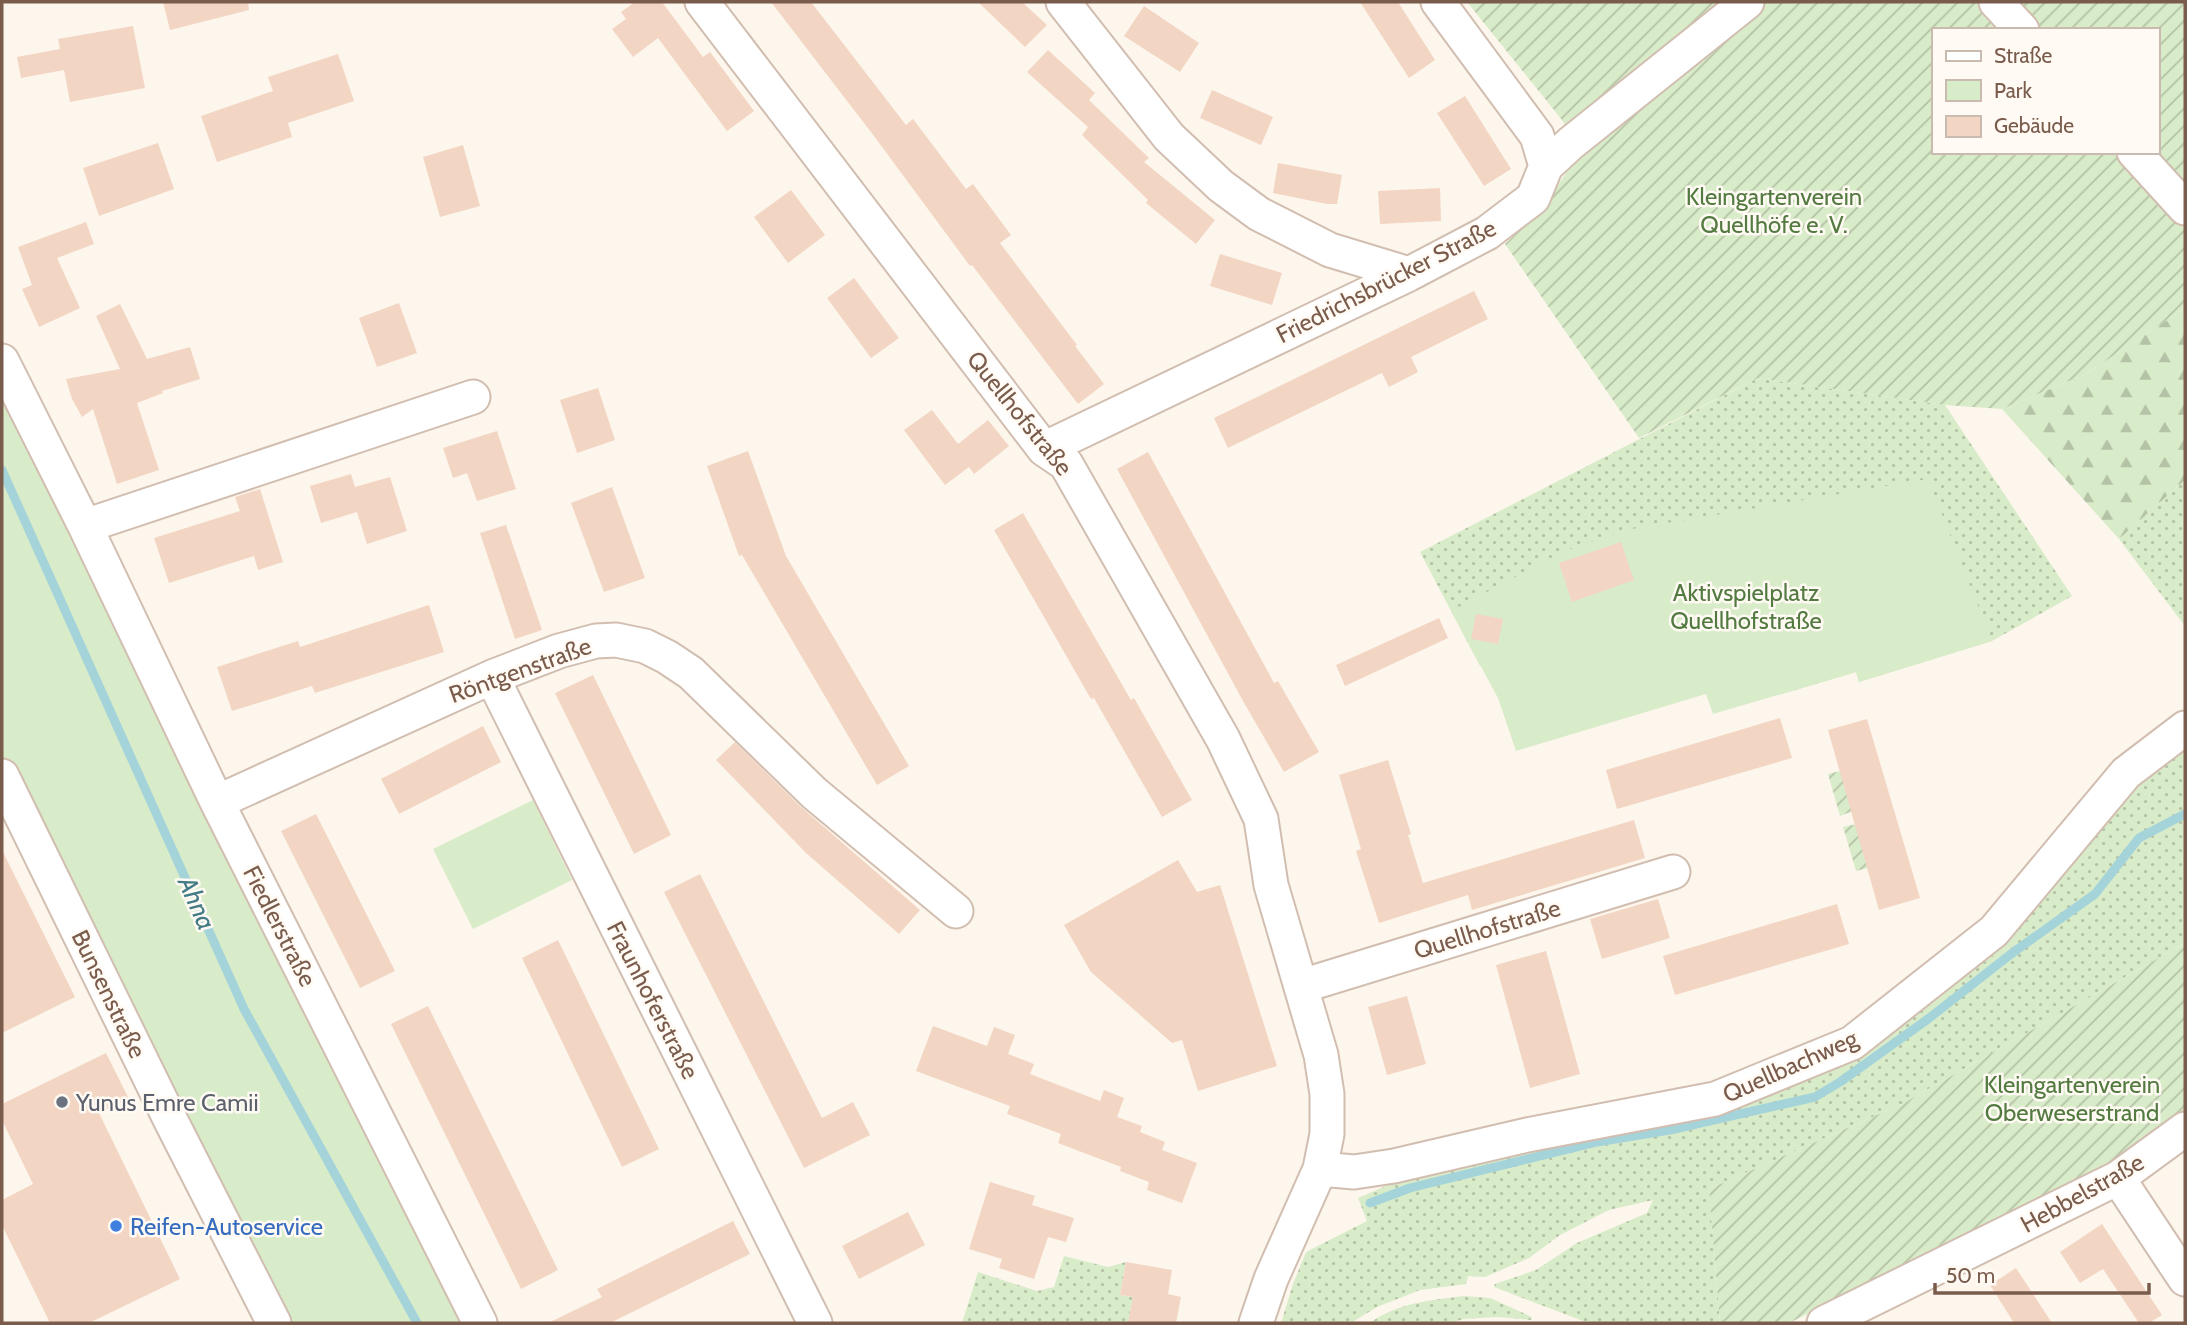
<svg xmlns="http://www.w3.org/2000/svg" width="2187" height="1325" viewBox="0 0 2187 1325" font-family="Cabin,sans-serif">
<defs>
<pattern id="grass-dots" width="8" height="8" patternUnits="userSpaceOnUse" patternTransform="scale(1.75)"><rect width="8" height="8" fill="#d8ecc9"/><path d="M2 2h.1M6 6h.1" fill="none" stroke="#b4c2a5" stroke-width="1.8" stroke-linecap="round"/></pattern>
<pattern id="forest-firs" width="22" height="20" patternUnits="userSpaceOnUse" patternTransform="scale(1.75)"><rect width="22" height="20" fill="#d8ecc9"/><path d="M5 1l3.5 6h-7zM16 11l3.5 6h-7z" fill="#b4c2a5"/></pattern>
<pattern id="garden-furrows" width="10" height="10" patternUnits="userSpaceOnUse" patternTransform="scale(1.75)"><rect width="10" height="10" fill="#d8ecc9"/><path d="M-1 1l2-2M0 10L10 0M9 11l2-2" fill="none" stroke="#b4c2a5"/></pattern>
</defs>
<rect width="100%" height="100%" fill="#fdf6ec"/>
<path fill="url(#grass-dots)" d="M1758 378 1945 405 2072 596 1992 641 1859 682 1856 672 1779 695 1480 666 1420 552Z
M2185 480V626L2119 539Z
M2185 749V943L1902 1104 1709 1189 1720 1323H1604L1583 1321 1494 1287 1495 1284 1536 1270 1577 1243 1647 1213 1653 1200 1609 1210 1560 1235 1529 1258 1485 1277 1468 1276 1466 1284 1420 1290 1377 1307 1351 1323H1281L1293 1284 1306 1252 1367 1221 1358 1198 1393 1183 1480 1161 1863 1050 2131 790Z
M1064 1256 1108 1267 1126 1262 1120 1295 1133 1297 1128 1323H962L978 1272 1037 1291 1054 1287Z
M1464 1296 1490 1298 1532 1317 1531 1320 1498 1317 1464 1319 1449 1323H1370C1396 1303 1432 1300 1464 1296Z"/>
<path fill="url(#forest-firs)" d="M2185 308V480L2119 539 2002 409 2086 374Z"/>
<path fill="#d8ecc9" d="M2 394 463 1323H285L180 1121 2 756Z
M1928 479 1992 641 1859 682 1856 672 1713 714 1706 694 1516 751 1498 698 1451 611 1562 552 1626 530Z
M533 800 572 880 473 929 433 849Z"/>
<path fill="url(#garden-furrows)" d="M1467 2H1724L1567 129 1562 120Z
M1762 2H1980L2006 30H1933V152H2116L2185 228V308L2086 374 2002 409 1945 405 1758 378 1639 438 1505 244 1543 209 1577 155Z
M2017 2H2185V187L2154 152H2157V30H2042Z
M1840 771 1853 811 1840 816 1828 774Z
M1857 824 1868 868 1856 871 1843 827Z
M2185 943V1113L2110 1167 1793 1321 1780 1323H1720L1709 1189 1902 1104Z"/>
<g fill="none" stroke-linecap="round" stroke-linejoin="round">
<path stroke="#a5d3da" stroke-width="9" d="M2 470 244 1009 417 1323
M1370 1203 1410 1188 1597 1142 1670 1130 1815 1097 1840 1082 1928 1019 2011 954 2095 894 2139 838 2185 814"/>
</g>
<path fill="#f3d5c3" d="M163 2H248L249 10 170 30Z
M635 2H662L703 57 710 52 754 111 727 131 658 38 633 57 612 29 626 19 621 12Z
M771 2H811L906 125 913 119 966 189 973 184 1011 235 1000 243 1077 345 1075 346 1104 384 1078 404 972 265 970 266 874 136Z
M978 2H1022L1047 25 1025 47Z
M1360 2H1398L1435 60 1409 78Z
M1144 6 1199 43 1180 72 1124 36Z
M133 26 145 88 70 102 64 70 21 78 17 57 60 49 58 39Z
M1048 50 1095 93 1089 100 1149 158 1144 162 1215 220 1196 244 1146 203 1148 200 1082 135 1088 127 1027 72Z
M338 54 354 101 288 123 292 137 217 162 201 116 273 91 268 77Z
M1212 90 1273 117 1261 145 1200 118Z
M1465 96 1511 169 1484 186 1437 113Z
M158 143 174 189 99 216 83 168Z
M463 145 480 206 440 217 423 157Z
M1278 163 1342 175 1337 204H1327L1273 193Z
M1440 188 1441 221 1380 224 1378 191Z
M791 190 825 235 788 263 754 217Z
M86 222 94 244 57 258 80 308 39 327 22 289 32 285 18 247Z
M1220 254 1282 273 1272 305 1210 286Z
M854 278 899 338 871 358 827 298Z
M1474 291 1488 319 1411 357 1418 372 1389 387 1382 373 1228 448 1214 418Z
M399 303 417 353 377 367 359 318Z
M120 304 147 359 190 347 200 379 162 391 163 393 137 403 159 470 117 484 93 409 82 417 72 399 66 379 120 369 96 316Z
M598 388 615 440 577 453 560 400Z
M932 410 958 444 988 420 1009 446 974 474 969 467 945 485 904 430Z
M497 431 516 489 477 501 467 473 453 478 443 448Z
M748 451 786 556 909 766 877 785 742 555 739 556 707 466Z
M1148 452 1274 683 1278 681 1319 752 1284 772 1243 701 1117 469Z
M351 474 355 487 390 477 407 531 367 544 357 512 321 523 310 486Z
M612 487 645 578 604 592 571 503Z
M260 489 283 562 258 570 254 556 169 583 154 538 240 511 235 497Z
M1023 513 1131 700 1134 698 1192 800 1162 817 1094 698 1091 699 994 530Z
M506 525 542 630 515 639 480 533Z
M1621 542 1634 580 1572 602 1559 563Z
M429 605 444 652 315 693 312 686 232 711 217 667 298 641 300 647Z
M1476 614 1503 619 1498 644 1471 639Z
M1439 618 1448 638 1345 686 1336 665Z
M593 675 671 835 634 854 555 693Z
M1780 718 1792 758 1617 809 1606 770Z
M1867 719 1920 898 1879 910 1828 730Z
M483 726 501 762 399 814 381 779Z
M735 742 801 807 920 910 899 934 806 853 716 760Z
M1388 760 1411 834 1408 835 1423 883 1634 820 1645 858 1472 910 1468 895 1379 923 1356 851 1361 849 1339 775Z
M316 814 395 971 360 988 281 831Z
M2 850 75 997 2 1033Z
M1178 860 1197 892 1220 885 1277 1066 1198 1091 1182 1040 1172 1043 1091 972 1064 925Z
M700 874 822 1118 853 1102 870 1135 804 1168 664 892Z
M1658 899 1670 938 1602 959 1590 919Z
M1837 904 1849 944 1675 995 1663 956Z
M558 940 659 1149 622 1167 522 958Z
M1546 951 1580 1074 1530 1088 1496 965Z
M1407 996 1426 1064 1387 1075 1368 1007Z
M428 1006 558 1270 521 1289 391 1024Z
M933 1026 987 1046 994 1027 1015 1035 1008 1054 1034 1064 1030 1074 1100 1101 1104 1090 1124 1098 1117 1117 1142 1126 1140 1132 1165 1142 1162 1150 1197 1163 1182 1203 1147 1190 1149 1182 1120 1171 1121 1167 1058 1143 1061 1134 1007 1114 1010 1106 916 1071Z
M106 1053 129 1099 99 1113 180 1279 89 1323H50L2 1225V1200L33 1184 2 1120V1104Z
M990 1182 1035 1196 1032 1205 1074 1218 1066 1242 1048 1237 1034 1279 999 1268 1002 1259 969 1249Z
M908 1212 925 1245 859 1279 842 1246Z
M733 1221 750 1254 610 1323H548L602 1297 597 1289Z
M2102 1224 2162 1315 2149 1323H2139L2103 1269 2080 1283 2060 1252Z
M1126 1262 1172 1270 1168 1294 1181 1297 1176 1323H1128L1133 1297 1120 1295Z
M2016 1268 2052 1323H2014L1990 1285Z"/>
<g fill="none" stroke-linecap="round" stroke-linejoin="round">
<defs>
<path id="minor" d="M702 2 1044 449 1066 464 1223 739 1261 819 1271 885 1321 1055 1327 1094V1134L1320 1169 1271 1279 1256 1323
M1063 2 1169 137 1221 186 1259 214 1330 250 1409 274
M1438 2 1537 136 1546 166
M1996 2 2022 30
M2134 152 2185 208
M2 361 85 526 217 802 480 1323
M1044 449 1409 274 1487 233 1533 198 1546 166 1571 143 1747 2
M85 526 473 397
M492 677 815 1323
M2 776 171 1121 274 1323
M217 802 492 677 559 651 596 641 616 640 645 646 667 657 691 673 814 793 956 911
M1302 986 1673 872
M1320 1169 1354 1172 1394 1166 1527 1135 1715 1099 1852 1043 1994 931 2126 773 2185 728
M2118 1178 2185 1279
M1824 1323 2118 1178 2185 1129"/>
</defs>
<use href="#minor" stroke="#d1beb0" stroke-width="37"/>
<use href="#minor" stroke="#fff" stroke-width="33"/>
</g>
<circle fill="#6b7280" stroke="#fffaf3" stroke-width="2.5" cx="62" cy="1102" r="7"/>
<circle fill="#3f7fe0" stroke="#fffaf3" stroke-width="2.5" cx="116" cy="1226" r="7"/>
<g text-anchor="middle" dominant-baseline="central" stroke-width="5" stroke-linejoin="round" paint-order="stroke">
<g font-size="24" fill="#537a41" stroke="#fffaf3">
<text x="1774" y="196">Kleingartenverein<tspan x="1774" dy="28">Quellhöfe e. V.</tspan></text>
<text x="1746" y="592">Aktivspielplatz<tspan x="1746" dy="28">Quellhofstraße</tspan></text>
<text x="2072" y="1084">Kleingartenverein<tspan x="2072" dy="28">Oberweserstrand</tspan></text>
</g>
<g font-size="24" fill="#7a5c4d" stroke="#fffaf3">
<text transform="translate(1386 281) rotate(-27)">Friedrichsbrücker Straße</text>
<text transform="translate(1020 413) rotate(51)">Quellhofstraße</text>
<text transform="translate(520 670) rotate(-20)">Röntgenstraße</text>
<text transform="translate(280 926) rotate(63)">Fiedlerstraße</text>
<text transform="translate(1487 929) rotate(-17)">Quellhofstraße</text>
<text transform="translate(109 994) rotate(64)">Bunsenstraße</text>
<text transform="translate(653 1000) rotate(63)">Fraunhoferstraße</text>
<text transform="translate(1790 1066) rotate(-24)">Quellbachweg</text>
<text transform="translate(2082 1193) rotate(-29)">Hebbelstraße</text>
</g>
<g font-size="24" fill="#5b616d" stroke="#fffaf3" text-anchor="start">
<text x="76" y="1102">Yunus Emre Camii</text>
</g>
<g font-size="24" fill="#366cbe" stroke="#fffaf3" text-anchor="start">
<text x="130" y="1226">Reifen-Autoservice</text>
</g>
<g font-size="26" font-style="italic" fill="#437c86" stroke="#fffaf3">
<text transform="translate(197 903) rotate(66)">Ahna</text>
</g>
</g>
<rect width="2187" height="1325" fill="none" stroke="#7a5c4d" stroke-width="7"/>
<rect x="1932" y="28" width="228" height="126" fill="#fffaf3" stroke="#cabbb1" stroke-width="2"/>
<rect x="1946" y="51" width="35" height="10" fill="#ffffff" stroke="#cabbb1" stroke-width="2"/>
<text x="1994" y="63" font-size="21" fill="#7a5c4d">Straße</text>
<rect x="1946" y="80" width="35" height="21" fill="#d8ecc9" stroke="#cabbb1" stroke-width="2"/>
<text x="1994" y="98" font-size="21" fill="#7a5c4d">Park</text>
<rect x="1946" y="116" width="35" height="21" fill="#f3d5c3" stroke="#cabbb1" stroke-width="2"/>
<text x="1994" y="133" font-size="21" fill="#7a5c4d">Gebäude</text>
<path d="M1935 1283v10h214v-10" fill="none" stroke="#7a5c4d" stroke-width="3.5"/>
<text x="1946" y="1283" font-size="21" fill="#7a5c4d" stroke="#fffaf3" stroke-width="5" paint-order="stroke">50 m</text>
</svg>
